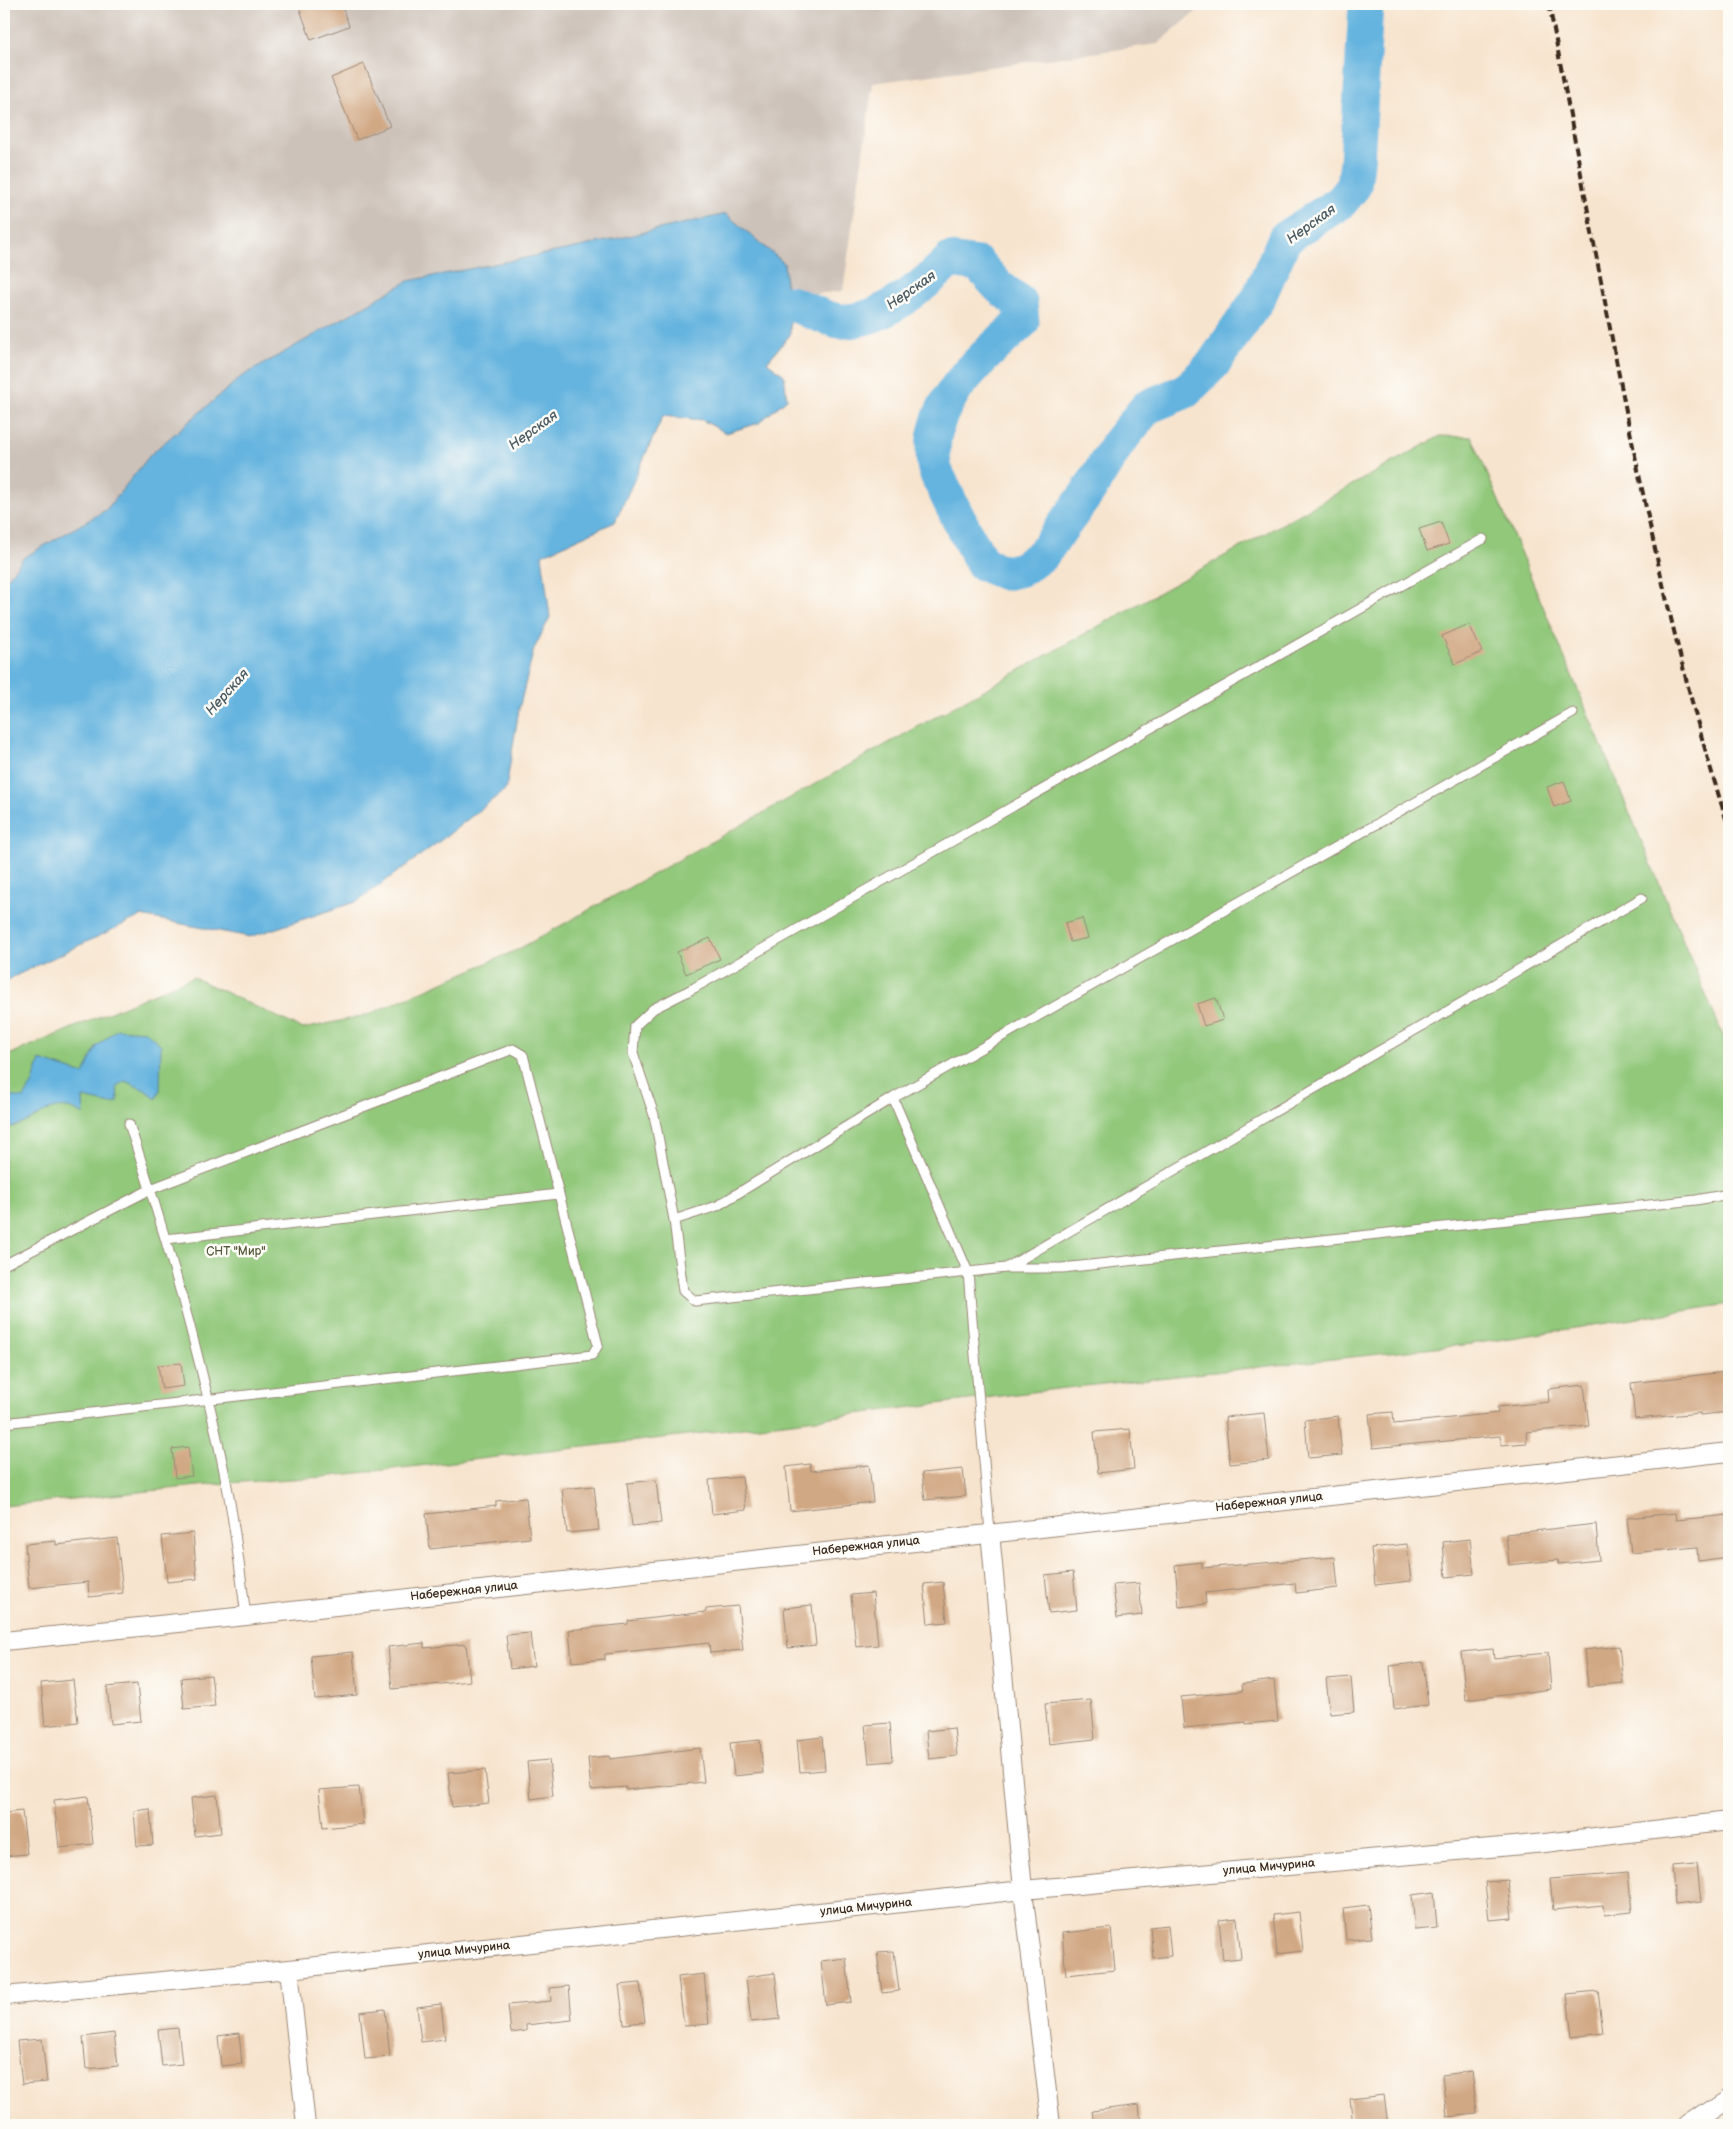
<svg xmlns="http://www.w3.org/2000/svg" width="1733" height="2129" viewBox="0 0 1733 2129" font-family="'Balsamiq Sans',sans-serif">
<rect width="100%" height="100%" fill="#fdfcf7"/>
<filter id="ink" filterUnits="userSpaceOnUse"><feTurbulence type="fractalNoise" baseFrequency=".02" numOctaves="2"/><feDisplacementMap in="SourceGraphic" scale="10" xChannelSelector="R" yChannelSelector="G"/><feConvolveMatrix kernelMatrix="1 2 1 2 8 2 1 2 1" color-interpolation-filters="sRGB"/></filter>
<filter id="wash" filterUnits="userSpaceOnUse"><feTurbulence type="fractalNoise" baseFrequency=".0096" numOctaves="4" result="noise"/><feDisplacementMap in="SourceGraphic" scale="20" xChannelSelector="R" yChannelSelector="G"/><feGaussianBlur stdDeviation="1.12" result="paint"/><feColorMatrix in="noise" values="0 0 0 0 0 0 0 0 0 0 0 0 0 0 0 0 0 1.4 0 .05"/><feComposite in="paint" operator="in"/></filter>
<g filter="url(#wash)">
<rect width="100%" height="100%" fill="#f7e4ce"/>
<path fill="#cdc2b9" d="M4 4H1205L1158 44 873 83 843 291 787 297 784 263 726 214 575 248 151 454 106 510 23 558 4 583Z"/>
<path fill="#91c87a" stroke="#66794c" d="M1440 436 1472 437 1729 1050V1304L1472 1344 1057 1389 671 1437 323 1477 227 1483 4 1506V1057L193 977 303 1029 367 1015 517 950Z"/>
<path fill="#65b4df" stroke="#506f7e" d="M726 214 784 263 787 297 790 303V335L767 362 784 375 787 399 759 423 726 433 702 420 663 416 615 522 542 555 550 617 534 649 519 709 506 789 448 835 358 901 250 937 141 916 13 977 4 983V583L23 558 106 510 151 454 241 377 408 281 575 248Z
M117 1029 145 1031 161 1045 160 1090 156 1099 145 1090 125 1081 117 1086 118 1102 111 1104 83 1098 84 1115C55 1097 44 1116 19 1125 15 1127 9 1127 4 1128V1095L24 1098 33 1082 40 1060 84 1074 96 1047Z"/>
<g fill="none" stroke-linecap="round" stroke-linejoin="round">
<path stroke="#65b4df" stroke-width="35" d="M747 322 790 303C804 308 827 320 841 321 879 323 924 286 950 260L978 264 999 287 1020 303 1022 322C981 360 925 402 934 465 935 473 941 482 944 489 956 515 969 540 983 564L1005 573 1022 569 1042 555 1088 492 1118 443 1147 407 1186 391 1213 364 1258 299 1285 238 1341 202 1354 186 1357 162 1366 4"/>
</g>
<g id="blocks">
<path fill="#d1a884" d="M298 4H341L349 26 311 40Z
M364 64 390 126 357 140 331 78Z
M1441 522 1449 544 1427 551 1419 529Z
M1469 624 1482 652 1455 664 1442 636Z
M1564 781 1571 801 1554 807 1547 787Z
M1082 918 1088 938 1070 942 1065 923Z
M710 938 720 959 686 974 677 952Z
M1216 998 1223 1020 1204 1026 1197 1004Z
M181 1363 184 1386 162 1389 158 1365Z
M1725 1372 1729 1412 1700 1415V1413L1635 1419 1631 1383Z
M1584 1385 1589 1426 1526 1432 1527 1443 1501 1445 1500 1436 1373 1448 1369 1414 1393 1412 1394 1424 1498 1413 1497 1407 1549 1402 1548 1389Z
M1264 1413 1269 1460 1230 1464 1225 1417Z
M1338 1416 1342 1455 1308 1458 1305 1420Z
M1130 1429 1134 1469 1098 1473 1094 1432Z
M188 1447 192 1476 175 1478 172 1449Z
M810 1464 811 1471 869 1465 873 1502 790 1511 786 1467Z
M963 1469 966 1496 925 1500 922 1473Z
M742 1477 746 1510 712 1514 709 1480Z
M656 1480 661 1523 632 1526 627 1483Z
M594 1486 599 1530 567 1533 562 1489Z
M526 1498 530 1538 430 1549 426 1514 496 1506V1501Z
M1675 1513 1676 1520 1729 1515V1557L1698 1561 1697 1547 1631 1553 1627 1518Z
M1596 1524 1599 1560 1559 1564 1558 1560 1509 1565 1506 1534Z
M193 1533 197 1579 167 1582 162 1536Z
M117 1538 123 1593 89 1597 88 1582 29 1588 25 1544 56 1541V1545Z
M1470 1539 1474 1574 1446 1577 1443 1542Z
M1407 1544 1411 1581 1375 1585 1371 1548Z
M1335 1557 1338 1588 1296 1593 1295 1583 1205 1593 1206 1604 1179 1607 1175 1565 1202 1562V1568Z
M1073 1572 1077 1610 1049 1613 1045 1575Z
M943 1582 947 1622 928 1624 924 1584Z
M1139 1583 1142 1615 1117 1618 1113 1585Z
M873 1593 878 1645 856 1647 851 1595Z
M812 1605 816 1645 788 1648 784 1608Z
M738 1606 743 1650 710 1653 709 1643 605 1654V1659L572 1662 569 1630 628 1624V1621L706 1612V1609Z
M530 1633 534 1666 510 1669 506 1635Z
M424 1643V1648L466 1644 470 1681 392 1689 388 1647Z
M1619 1646 1623 1683 1588 1686 1584 1650Z
M1493 1649 1494 1658 1548 1653 1551 1689 1466 1700 1461 1652Z
M353 1652 357 1695 315 1699 311 1656Z
M1423 1662 1428 1705 1394 1709 1390 1666Z
M211 1675 215 1706 184 1709 181 1678Z
M1351 1677 1354 1712 1330 1714 1326 1679Z
M73 1680 78 1722 45 1726 41 1683Z
M1274 1680 1278 1721 1246 1724V1722L1184 1728 1181 1697 1243 1691 1242 1684Z
M137 1684 141 1721 111 1724 107 1687Z
M1091 1700 1095 1739 1049 1744 1045 1704Z
M890 1723 893 1761 869 1763 865 1725Z
M954 1728 957 1756 929 1759 926 1731Z
M822 1737 825 1770 800 1772 797 1740Z
M760 1740 763 1773 734 1776 730 1743Z
M700 1748 704 1782 626 1790V1787L591 1790 588 1758 609 1756 610 1759Z
M549 1760 553 1796 531 1799 527 1762Z
M485 1770 489 1803 452 1807 448 1773Z
M359 1787 363 1824 323 1828 319 1790Z
M217 1795 221 1833 195 1836 191 1798Z
M88 1796 93 1844 59 1848 54 1800Z
M150 1809 153 1845 137 1846 134 1811Z
M22 1811 27 1854 4 1856V1813Z
M1697 1864 1701 1902 1675 1905 1672 1866Z
M1628 1873 1632 1912 1604 1915 1603 1905 1553 1910 1550 1879Z
M1508 1880 1512 1918 1489 1920 1485 1882Z
M1434 1892 1437 1928 1415 1930 1412 1895Z
M1368 1905 1372 1938 1346 1940 1343 1908Z
M1299 1912 1303 1951 1277 1954 1273 1915Z
M1237 1918 1241 1958 1223 1960 1219 1920Z
M1168 1925 1171 1956 1153 1958 1150 1927Z
M1111 1928 1115 1970 1066 1975 1062 1933Z
M894 1951 899 1991 882 1993 877 1952Z
M846 1958 851 2002 826 2005 821 1961Z
M775 1973 780 2019 751 2022 746 1977Z
M704 1974 709 2024 684 2026 678 1977Z
M640 1983 645 2022 624 2024 619 1985Z
M569 1986 572 2020 526 2025V2031L511 2033 508 2005 551 2001 550 1988Z
M1598 1991 1603 2033 1572 2037 1567 1994Z
M441 2004 445 2039 421 2042 417 2007Z
M385 2009 390 2057 365 2059 360 2012Z
M178 2028 182 2064 162 2066 158 2030Z
M114 2033 118 2066 86 2069 83 2037Z
M239 2033 242 2064 221 2066 218 2036Z
M42 2039 47 2082 22 2084 17 2041Z
M1472 2071 1477 2114 1447 2117 1442 2075Z
M1384 2095 1388 2125H1353L1350 2099Z
M1139 2105 1141 2125H1094L1092 2111Z"/>
</g>
</g>
<g filter="url(#ink)">
<use href="#blocks" fill-opacity="0" stroke="#998776" stroke-width="1"/>
<g fill="none" stroke-linecap="round" stroke-linejoin="round">
<defs>
<path id="lane" d="M1483 539 694 988 653 1009 635 1026 633 1053 654 1115 674 1220 683 1291 695 1301 1006 1268H1062L1696 1200 1729 1194
M893 1098 968 1272 990 1532
M129 1124C168 1241 202 1360 226 1481 235 1525 240 1571 246 1616
M674 1220 717 1206 893 1098 1573 713
M166 1239 558 1194
M4 1265 151 1189 513 1049 523 1055 598 1345 592 1355 4 1423
M1006 1268 1642 898"/>
<path id="street" d="M990 1532 1023 1890 1051 2125
M4 1641 246 1616 1729 1452
M289 1969 306 2125
M4 1996 289 1969 1023 1890 1545 1843 1729 1821
M1688 2125 1729 2097"/>
</defs>
<use href="#lane" stroke="#998776" stroke-width="11"/>
<use href="#street" stroke="#998776" stroke-width="20"/>
<use href="#lane" stroke="#fff" stroke-width="9"/>
<use href="#street" stroke="#fff" stroke-width="18"/>
<path stroke="#3b2a1e" stroke-width="4" stroke-dasharray="8 4" stroke-linecap="butt" d="M1549 4C1577 150 1603 296 1632 441 1659 572 1688 701 1729 828"/>
</g>
</g>
<g text-anchor="middle" dominant-baseline="central" stroke-width="5" stroke-linejoin="round" paint-order="stroke">
<g font-size="12" fill="#55593a" stroke="#fdfcf7">
<text x="236" y="1251">СНТ "Мир"</text>
</g>
<g font-size="12" fill="#3b2a1e" stroke="#fdfcf7">
<text transform="translate(1269 1502) rotate(-6)">Набережная улица</text>
<text transform="translate(866 1546) rotate(-6)">Набережная улица</text>
<text transform="translate(464 1591) rotate(-6)">Набережная улица</text>
<text transform="translate(1269 1867) rotate(-5)">улица Мичурина</text>
<text transform="translate(866 1907) rotate(-6)">улица Мичурина</text>
<text transform="translate(464 1950) rotate(-6)">улица Мичурина</text>
</g>
<g font-size="14" font-style="italic" fill="#4a5a62" stroke="#fdfcf7">
<text transform="translate(1311 224) rotate(-36)">Нерская</text>
<text transform="translate(911 290) rotate(-35)">Нерская</text>
<text transform="translate(533 430) rotate(-36)">Нерская</text>
<text transform="translate(227 692) rotate(-48)">Нерская</text>
</g>
</g>
<rect width="1733" height="2129" fill="none" stroke="#fdfcf7" stroke-width="20"/>
</svg>
